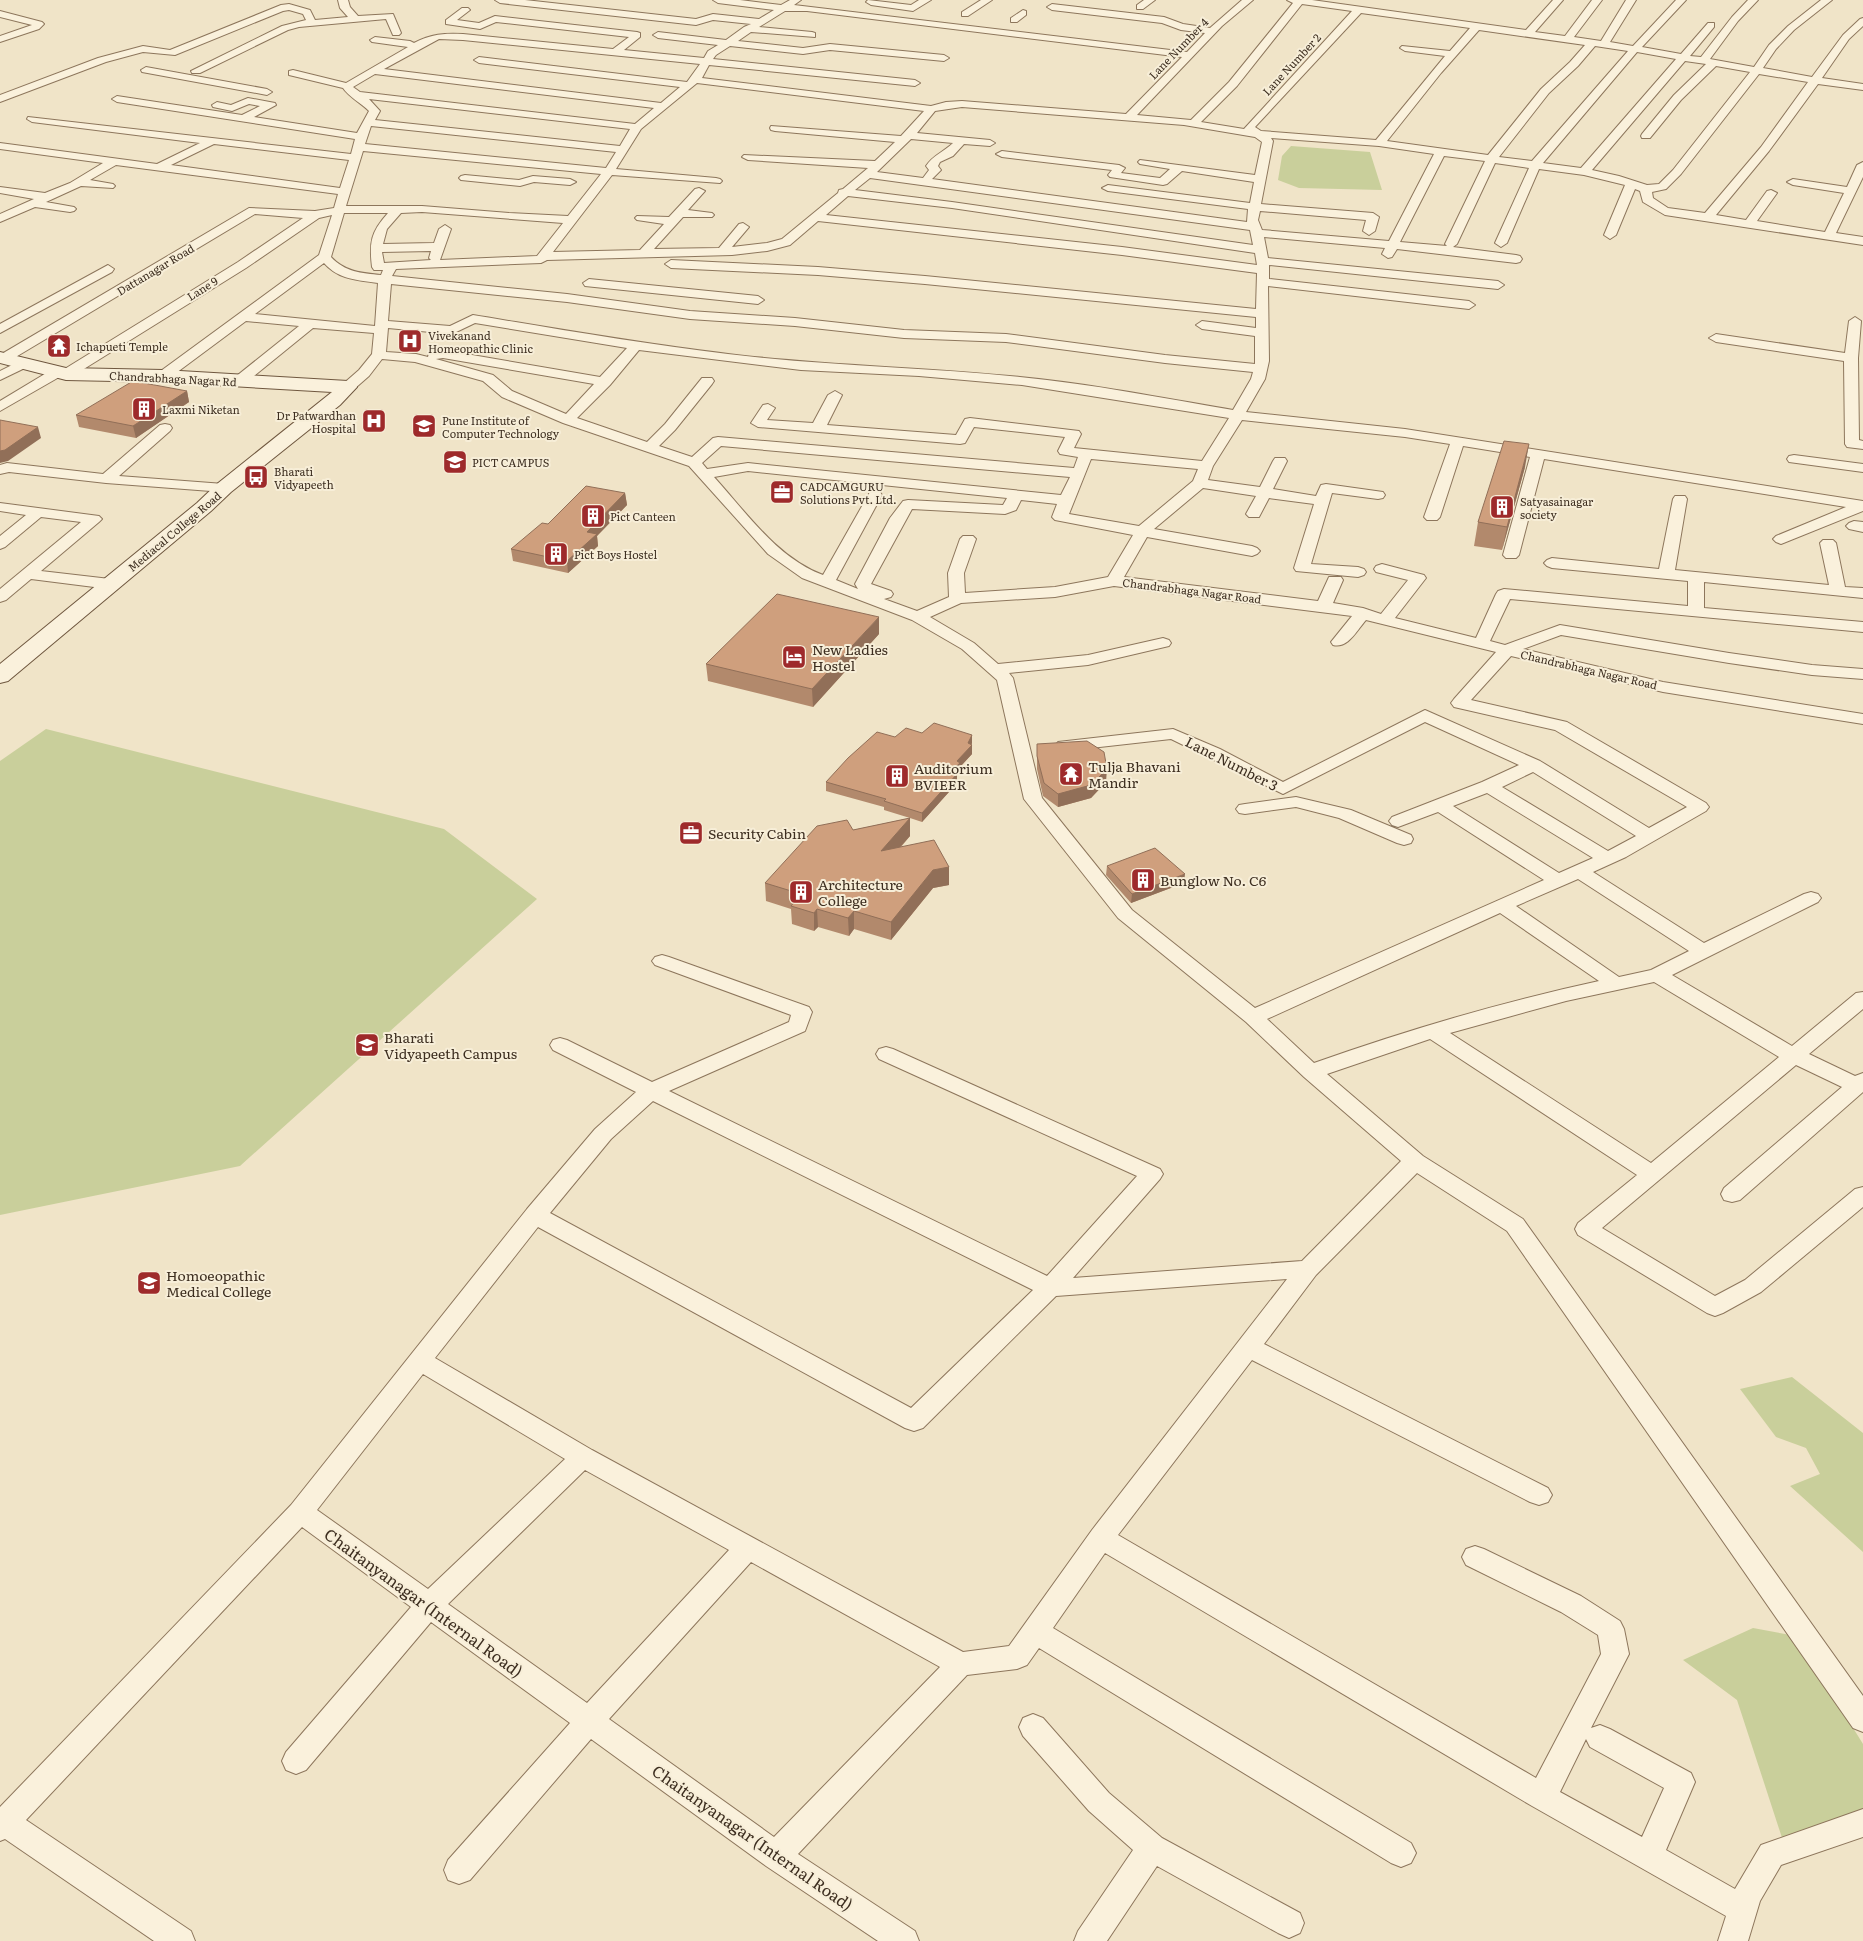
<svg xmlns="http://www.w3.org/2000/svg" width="1863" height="1941" viewBox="0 0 1863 1941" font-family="Literata,serif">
<rect width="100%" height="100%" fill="#f0e4c8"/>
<path fill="#c9cf9b" d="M1291 146 1370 152 1382 190 1299 188 1278 180 1282 156Z
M46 729 444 829 537 899 240 1166 0 1215V761Z
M1792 1377 1863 1433V1552L1790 1486 1820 1474 1806 1448 1776 1437 1740 1389Z
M1753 1628 1796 1636 1863 1744V1817L1786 1850 1737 1700 1683 1660Z"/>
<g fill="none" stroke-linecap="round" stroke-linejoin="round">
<defs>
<path id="street" d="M338 0H348L350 7 358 16 393 14 401 33 399 35H393L386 19 299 27 288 30 200 73H192L191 71 282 26 306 20 303 14 289 10 283 11 175 55 143 52 106 62 0 102V95L98 58 143 46 170 50 281 5 289 4 310 10 315 20 348 17 340 8Z
M495 0H525L696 19 713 14 759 19 774 10 718 3 713 0H740L781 5 790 0H801L794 5 1187 52 1205 33 1181 30 1162 23 1052 10 1047 7 1052 4 1164 17 1183 24 1210 28 1242 0H1253L1222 26 1137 115 1191 120 1229 82 1293 3 1287 0H1312L1526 30 1553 0H1563L1535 32 1565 36 1592 0H1602L1574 37 1601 41 1626 0H1636L1610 42 1633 46 1676 0H1686L1642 47 1681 54 1708 23H1714V27L1690 56 1701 57 1732 17 1748 0H1758L1738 21 1710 59 1754 67 1769 45 1788 26 1821 0H1832L1794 30 1776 49 1763 68 1812 77 1843 35 1860 19 1863 18V26L1849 39 1822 78 1863 84V90L1818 84 1769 151 1716 215 1746 220 1767 191 1771 190 1777 193 1757 221 1825 232 1844 193 1793 185 1787 182 1793 179 1847 187 1857 165 1863 162V177L1836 233 1863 237V245L1665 215 1643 202 1640 191 1635 189 1616 235 1610 239 1604 235 1625 185 1584 175 1539 169 1507 243 1501 247 1495 243 1529 168 1495 163 1457 244 1453 247 1516 255 1520 256 1522 259 1520 262 1516 263 1397 249 1392 257 1388 258 1382 254 1385 248 1264 237 1268 258 1498 281 1504 285 1498 289 1269 265V279L1469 301 1475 305 1469 309 1268 286 1269 361 1265 379 1246 412 1405 429 1863 501V511L1781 544 1776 542 1773 539 1776 536 1846 507 1544 459 1519 555 1516 558H1506L1503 555 1530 457 1463 446 1440 517 1437 520H1427L1424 517 1450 444 1405 437 1242 420 1213 466 1208 480 1260 487 1273 461 1275 458H1285L1287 461 1273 489 1316 496 1321 485 1326 484 1383 492 1385 495 1383 498 1378 499 1332 493 1311 564 1358 567 1364 569 1366 572 1364 575 1358 577 1296 571 1294 568 1314 504 1269 498 1259 517H1249L1246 514 1256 496 1203 488 1154 529 1252 546 1257 548 1260 551 1257 554 1252 556 1147 537 1124 577 1318 601 1329 577H1341L1343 580 1333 603 1363 608 1381 614 1408 580 1376 572 1374 569 1376 566 1382 564 1424 575 1426 578 1395 618 1476 638 1496 594 1498 591 1504 589 1688 606V581L1552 568 1547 566 1544 563 1547 560 1552 558 1659 569 1673 499 1675 496H1685L1687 499 1675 570 1829 585 1820 543 1823 540H1833L1836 543 1845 587 1863 588V598L1704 582V608L1863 622V632L1510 599 1490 641 1505 645 1560 625 1729 653 1812 665 1863 669V679L1812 675 1729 663 1561 635 1523 649 1663 682 1863 714V724L1663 692 1511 656 1471 700 1567 722 1706 803 1709 807 1706 811 1626 857 1593 872 1704 943 1804 894 1811 892 1818 894 1821 898 1818 902 1672 975 1792 1046 1856 993 1863 992V1009L1809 1054 1855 1076 1863 1073V1092L1740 1200 1732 1202 1724 1200 1721 1194 1724 1188 1842 1087 1796 1065 1602 1228 1715 1296 1745 1280 1855 1189 1863 1187V1207L1761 1292 1723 1313 1715 1316 1707 1313 1578 1235 1575 1229 1578 1223 1637 1175 1430 1039 1327 1074 1423 1156 1523 1219 1863 1696V1732L1853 1728 1507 1231 1417 1173 1316 1275 1264 1344 1548 1488 1552 1495 1548 1502 1539 1505 1530 1502 1252 1360 1118 1535 1536 1778 1601 1654 1598 1635 1561 1612 1466 1565 1462 1557 1466 1549 1475 1546 1484 1549 1581 1596 1620 1621 1624 1629 1629 1654 1591 1728 1600 1725 1610 1729 1691 1773 1695 1782 1666 1850 1735 1889 1761 1845 1863 1809V1837L1781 1865 1760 1901 1748 1941H1718L1726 1916 1532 1806 1105 1553 1053 1628 1411 1843 1416 1853 1411 1863 1401 1867 1391 1863 1039 1648 1027 1665 1017 1669 967 1675 798 1854 915 1931 919 1941H878L766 1866 591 1739 470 1880 459 1884 448 1880 444 1870 448 1860 570 1723 431 1622 306 1770 296 1774 286 1770 282 1761 286 1752 411 1607 302 1527 26 1820 191 1931 195 1941H154L5 1839 0 1841V1807L291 1505 527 1209 595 1129 636 1092 553 1050 550 1045 553 1040 560 1038 567 1040 652 1082 789 1022 791 1015 655 965 652 961 655 957 662 955 669 957 809 1007 812 1012 805 1031 669 1091 1047 1276 1137 1176 879 1059 876 1054 879 1049 886 1047 893 1049 1160 1169 1163 1174 1160 1179 1073 1278 1302 1261 1401 1161 1304 1077 1246 1022 1118 918 1024 799 997 680 962 649 912 620 802 578 768 554 689 466 563 423 502 397 483 381 415 362 382 359 369 376 353 390H343L341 387 343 384 359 370 372 354 374 333 313 328 244 384H234L232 381 234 378 299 326 246 321 168 379H158L156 376 158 373 319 255 332 215 319 218 246 268 71 377 66 378 61 376 0 411V401L53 369 58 368 63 370 238 262 303 218 255 214 9 361H0V355L249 208 315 211 334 208 338 194 116 165 90 180 113 184 115 186 113 188 81 186 46 202 74 207 76 209 74 211 70 212 35 207 0 222V214L34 199 0 193V187L45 193 70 183 103 163 0 149V143L157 164 200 143 32 122 27 119 28 117 351 154 355 139 117 102 112 99 117 96 242 115 260 106 249 104 232 111 213 107 212 105 217 102 231 105 248 98 275 103 276 105 254 117 357 133 369 111C362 104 348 96 343 88L289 75V71L293 70 346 83 408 47 372 42 370 40 375 37 410 41 414 43C431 34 444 33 463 34L613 49 629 37 496 22 480 29 446 24V20L462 8H468L470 10 457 20 479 23 495 16 637 32 640 33V37L624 50 704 58 708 51 718 45 658 38 653 35 658 32 726 40 744 27 751 24 713 20 696 25 500 3ZM1302 4 1352 11 1244 129 1201 122 1237 86ZM785 11H807L1182 57 1126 114 962 101 946 102 931 106 702 78 709 65 915 86 920 83 915 80 713 59 716 55 730 46 803 54 830 50 944 61 949 58 944 55 830 44 803 48 738 41 751 32 815 37V33L812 32 759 27ZM1361 13 1470 28 1450 51 1402 46 1400 48 1405 51 1445 56 1376 140 1261 131 1255 127ZM1479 30 1585 45 1570 62 1541 89 1488 155 1387 141 1441 73ZM439 39 463 40 700 64 687 82 479 57 474 60 479 63 680 87 661 103 384 69ZM1595 46 1628 51 1532 161 1499 157 1549 93 1578 66ZM1637 52 1676 59 1581 168 1543 163ZM1685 61 1706 64 1674 95 1642 134 1641 136 1642 138H1650L1681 100 1716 66 1750 72 1673 170 1659 184 1647 185 1619 176 1592 170ZM375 74 654 108 635 124 360 92 353 87ZM1759 74 1808 82 1761 147 1705 213 1668 208 1653 198 1652 192 1666 189 1681 174ZM697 83 924 111 901 136 771 126 770 128 771 130 775 131 895 142 875 161 744 155 742 157 748 160 868 168 843 189 839 190 838 193 782 239 767 243 732 247 749 227 743 223 739 224 719 248 654 249 683 217H712L714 215 712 213 688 210 705 191 699 188 695 189 669 217 637 216 635 218 637 220 664 224 640 250 553 252 612 175 720 183 722 181 720 179 716 178 616 169 641 129ZM369 99 630 129 620 146 375 120 380 111ZM962 107 1184 125 1255 137 1262 142 1255 175 1140 160 1138 162 1140 164 1170 169 1160 178 1121 173 1125 168 1119 165 1002 151 996 154 1002 157 1112 170 1108 175 1110 177 1163 185 1167 184 1182 171 1254 182 1250 203 1108 185 1102 188 1108 191 1248 209 1247 222 932 179 941 170 938 166 940 162 953 156 964 144 990 146 995 143 990 140 917 133 935 111ZM371 126 616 152 606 168 365 144ZM1271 138 1379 146 1434 154 1389 241 1262 230 1258 220 1260 211 1366 220 1363 231 1369 235 1375 231 1379 217 1373 213 1261 204 1273 141ZM911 139 953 143C944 152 933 155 926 166L929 170 923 178 877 172ZM214 144 349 160 340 188 171 165ZM363 151 601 174 568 216 509 213 422 206H346ZM1444 156 1485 161 1445 244 1447 246 1400 242ZM870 178 1250 230 1253 245 952 202 855 190ZM848 196 952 208 1255 253 1257 265 1122 247 826 215ZM422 212 563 223 537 256 440 260 451 229 445 225 439 229 434 243 383 244 387 229 401 213ZM344 213H388C371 232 369 242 372 267L374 270H383L381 275C361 273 345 272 331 257ZM818 221 1122 255 1257 273 1256 309 925 276 818 267 671 260 665 264 671 268 818 275 925 284 1256 317V328L1202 321 1196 325 1202 329 1255 336V364L1165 355 1006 334 904 330 795 318 690 311 567 294 392 276 396 269 541 263 547 260 732 255 767 251 790 245ZM431 251 429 258 431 260 384 263 382 252ZM324 263C339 280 358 280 378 283L375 326 255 314ZM391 284 567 302 690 319 795 326 904 338 1006 342 1165 363 1253 372 1251 379 1233 410C1163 398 1092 384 1020 377 923 367 825 366 728 354 643 344 558 329 473 315L450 326 388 321ZM475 323 627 348 600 377 443 350 429 353 428 357 416 354 386 352 388 328 452 334ZM639 350 801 370 919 376 1022 385 1229 418 1202 461 1074 448 1081 434 1079 431 970 418 965 419 956 435 827 425 842 395 835 391 828 395 813 423 767 420 775 408 768 404 763 405 751 423 758 427 960 444 965 443 974 427 1065 437 1058 451 1060 454 1078 457 1074 468 718 437 713 438 692 457 659 446 675 430 712 384 714 381 712 378H702L665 424 647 442 577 418 610 385ZM443 358 594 384 566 414 512 391 493 375 436 359ZM721 446 1070 477 1061 495 748 463 707 469 702 463ZM1091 459 1198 469 1193 481 1139 526 1069 514ZM748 471 1007 498 1003 505 908 500 903 501 890 518 855 584 858 589 836 580 882 495 880 492H870L823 575C777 558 746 512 714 477ZM1021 500 1057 504 1052 517 1055 520 1133 535 1108 577 1055 587 965 593 964 573 976 539 973 536H963L960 539 948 573 949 597 917 611 884 599 891 597 893 594 891 591 871 584 912 509 1005 514 1016 510ZM1114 586 1352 616 1331 642 1333 645C1348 649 1357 630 1366 620L1496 652 1454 699 1451 703 1454 707 1555 730 1687 807 1649 828 1540 761 1425 710 1283 782 1220 749 1173 729 1058 742 1055 746 1058 750 1064 751 1171 739 1283 794 1425 722 1519 765 1482 782 1392 817 1389 821 1392 825 1398 827 1438 812 1544 880 1255 1008 1132 910 1042 798 1013 678 1009 673 1088 665 1169 646 1171 643 1169 640 1163 638 1088 655 998 664 974 643 930 617 961 603 1055 597ZM1533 772 1636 836 1608 851 1502 787ZM1487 793 1593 858 1559 873 1453 806ZM1578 879 1689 951 1651 970 1619 977 1516 906ZM1500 913 1599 981C1502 1002 1407 1030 1314 1063L1267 1019ZM1654 982 1779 1057 1651 1163 1450 1033 1566 1001ZM653 1101 1033 1290 911 1408 550 1213 611 1139ZM538 1227 905 1428 914 1431 923 1428 1056 1296 1287 1279 1092 1530 1009 1646 963 1652 592 1450 435 1358ZM423 1374 565 1459 428 1589 317 1510ZM585 1470 729 1550 587 1703 448 1604ZM751 1562 940 1667 774 1837 609 1719ZM1586 1739 1590 1747 1664 1788 1642 1837 1560 1792Z
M868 0 911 5 919 0H931L913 11 871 5 866 2Z
M981 0H992L968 16H962V12Z
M1144 0H1155L1143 9H1137V5Z
M1023 10 1026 11V15L1017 22H1011V18Z
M0 11 42 22 44 24 39 29 0 42V36L32 25 0 17Z
M146 67 267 89 272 92 267 95 142 72 141 70Z
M465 175 519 180 533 176 570 179 576 182 570 185 534 182 520 186 461 180 459 178 461 176Z
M108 265 114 269 112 272 0 333V324Z
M589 279 758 296 764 300 758 304 585 286 583 283Z
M1855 317 1861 321 1858 358 1859 440 1863 441V449L1847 447 1845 444 1844 361 1716 342 1709 338 1716 334 1845 353 1849 321Z
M24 359 29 360 31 363 29 366 0 380V371Z
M165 424 170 425 172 428 170 431 119 476 224 484 229 485 231 488 229 491 224 492 106 483 9 472 0 474V465L7 463 103 474 160 425Z
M1794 455 1863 464V472L1789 462 1787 459 1789 456Z
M0 503 99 516 102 519 99 522 41 571 110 579 116 581 118 584 116 587 110 589 31 579 6 600 0 602V589L81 522 41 517 5 547 0 549V536L26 515 0 511Z
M1854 521 1863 522V532L1849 529 1846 526 1849 523Z
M1296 797 1351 810 1411 835 1413 839 1411 843 1404 845 1397 843 1339 818 1296 807 1245 814 1239 813 1236 809 1239 805 1245 804Z
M1033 1714 1043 1718 1109 1793 1162 1838 1300 1913 1304 1923 1300 1933 1289 1938 1278 1933 1157 1866 1107 1941H1074L1078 1931 1133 1850 1089 1811 1023 1736 1019 1727 1023 1718Z"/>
<path id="secondary" d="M0 352 66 368 163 370 348 381 355 383 357 387 340 405 231 492 211 511 8 681 0 683V664L197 503 217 484 332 392 163 382 66 380 0 363Z"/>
</defs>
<use href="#street" stroke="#8d765c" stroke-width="2"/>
<use href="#secondary" stroke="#6f573f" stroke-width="2"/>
<use href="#street" fill="#faf1dc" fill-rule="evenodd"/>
<use href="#secondary" fill="#faf1dc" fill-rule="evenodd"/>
</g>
<path fill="#b2896c" d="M187 391 189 402 136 438 79 427 76 415Z
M1525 467 1502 550 1474 546 1478 522Z
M625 493 627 505 597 536 598 546 568 573 513 561 511 549 548 524Z
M879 634 813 707 708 681 706 664Z
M922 733 972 735V743L971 745H972V754L960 767V772L957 774V783L922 822 910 818V836L901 847 949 867V885L933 888 891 940 854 929 849 936 818 927 814 931 792 924 791 909 766 901 765 883 853 830 910 818 884 810V807L826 791V782L895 737Z
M1037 744 1106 782 1091 798 1058 807 1043 796 1037 769Z
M1107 866 1184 883 1131 903 1106 875Z"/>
<path fill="#916f58" d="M187 391 189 402 136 438 133 426Z
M38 427 41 438 8 461 0 463V451Z
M1529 444 1525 467 1502 550 1507 527Z
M625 493 627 505 597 536 598 546 568 573 567 561 587 532Z
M879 617V634L813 707 812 689Z
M972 735V743L970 748 972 745V754L960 767V772L950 781V772Z
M1107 769 1106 782 1091 798 1058 807V794Z
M957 774V783L922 822V813Z
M910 818V836L881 868V851Z
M949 867V885L933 888 891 940V922L933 870Z
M1185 874 1184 883 1131 903 1132 894Z
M817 909 818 927 814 931V913Z
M854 911V929L849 936 848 918Z"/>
<path fill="#cf9f7d" stroke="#916f58" d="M133 381 187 391 133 426 76 415Z
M0 420 38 427 5 450 0 451Z
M1504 441 1529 444 1507 527 1478 522Z
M586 486 625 493 587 532 597 534 567 561 511 549 542 523 548 524Z
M777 594 879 617 812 689 706 664Z
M934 723 972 735 968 743 972 745 957 761 960 763 950 772 957 774 922 813 884 801 886 799 826 782 848 758 877 732 895 737 906 728 922 733Z
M1087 741 1104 752 1107 769 1091 785 1058 794 1044 783 1037 756V744Z
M910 818 881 851 934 840 949 867 933 870 891 922 854 911 848 918 817 909 814 913 791 906 801 894 765 883 817 826 847 820 853 830Z
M1155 848 1185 874 1132 894 1107 866Z"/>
<defs>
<symbol id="hospital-square" viewBox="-11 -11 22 22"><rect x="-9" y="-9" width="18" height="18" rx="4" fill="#9e2a2b" stroke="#f7eed8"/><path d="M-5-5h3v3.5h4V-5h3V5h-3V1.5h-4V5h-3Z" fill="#fff"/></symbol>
<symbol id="temple-square" viewBox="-11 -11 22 22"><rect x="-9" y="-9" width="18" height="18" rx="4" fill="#9e2a2b" stroke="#f7eed8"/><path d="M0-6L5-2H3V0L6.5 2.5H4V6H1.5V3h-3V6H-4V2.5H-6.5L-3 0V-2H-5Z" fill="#fff"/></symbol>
<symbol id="building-square" viewBox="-11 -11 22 22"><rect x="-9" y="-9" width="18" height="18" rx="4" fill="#9e2a2b" stroke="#f7eed8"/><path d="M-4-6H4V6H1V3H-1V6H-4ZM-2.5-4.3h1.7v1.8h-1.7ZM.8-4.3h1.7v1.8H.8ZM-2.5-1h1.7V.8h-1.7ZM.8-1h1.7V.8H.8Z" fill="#fff"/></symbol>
<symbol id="university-square" viewBox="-11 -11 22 22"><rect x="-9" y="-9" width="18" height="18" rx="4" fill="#9e2a2b" stroke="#f7eed8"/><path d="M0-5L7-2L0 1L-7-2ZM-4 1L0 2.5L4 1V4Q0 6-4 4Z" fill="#fff"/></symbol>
<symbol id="bus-square" viewBox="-11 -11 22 22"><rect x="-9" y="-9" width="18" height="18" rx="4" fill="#9e2a2b" stroke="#f7eed8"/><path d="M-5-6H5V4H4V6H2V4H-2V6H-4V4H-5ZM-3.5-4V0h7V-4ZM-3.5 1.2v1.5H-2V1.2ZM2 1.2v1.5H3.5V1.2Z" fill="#fff"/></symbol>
<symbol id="office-square" viewBox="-11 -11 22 22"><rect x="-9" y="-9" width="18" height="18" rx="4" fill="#9e2a2b" stroke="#f7eed8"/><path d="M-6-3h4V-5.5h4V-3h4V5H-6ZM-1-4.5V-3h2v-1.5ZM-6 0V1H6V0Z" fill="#fff"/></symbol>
<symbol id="hotel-square" viewBox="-11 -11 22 22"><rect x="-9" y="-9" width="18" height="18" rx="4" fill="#9e2a2b" stroke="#f7eed8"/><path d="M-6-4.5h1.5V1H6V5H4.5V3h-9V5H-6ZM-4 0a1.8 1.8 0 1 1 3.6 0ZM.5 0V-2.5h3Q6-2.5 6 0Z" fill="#fff"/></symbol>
</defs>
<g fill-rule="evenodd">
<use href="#hospital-square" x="396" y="327" width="28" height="28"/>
<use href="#temple-square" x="45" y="332" width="28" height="28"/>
<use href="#building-square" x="130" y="395" width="28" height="28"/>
<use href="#hospital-square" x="360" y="407" width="28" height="28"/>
<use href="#university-square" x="410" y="412" width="28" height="28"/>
<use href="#university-square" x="441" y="448" width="28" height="28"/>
<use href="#bus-square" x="242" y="463" width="28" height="28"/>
<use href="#office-square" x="768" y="478" width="28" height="28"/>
<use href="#building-square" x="1488" y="493" width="28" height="28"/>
<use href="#building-square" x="579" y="502" width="28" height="28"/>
<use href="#building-square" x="542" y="540" width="28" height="28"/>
<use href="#hotel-square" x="780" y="643" width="28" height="28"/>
<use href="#temple-square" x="1057" y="760" width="28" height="28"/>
<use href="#building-square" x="883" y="762" width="28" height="28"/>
<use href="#office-square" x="677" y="819" width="28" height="28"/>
<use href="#building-square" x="1129" y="866" width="28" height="28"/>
<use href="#building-square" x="787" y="878" width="28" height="28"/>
<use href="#university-square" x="353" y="1031" width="28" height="28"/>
<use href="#university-square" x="135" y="1269" width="28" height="28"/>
</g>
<g text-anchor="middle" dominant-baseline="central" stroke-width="4" stroke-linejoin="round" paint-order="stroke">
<g font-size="11" fill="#3d2e20" stroke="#f7eed8">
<text transform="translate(1178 48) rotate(-46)">Lane Number 4</text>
<text transform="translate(1291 64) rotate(-47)">Lane Number 2</text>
<text transform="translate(155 269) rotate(-31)">Dattanagar Road</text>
<text transform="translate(202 288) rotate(-32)">Lane 9</text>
<text transform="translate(173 378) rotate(3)">Chandrabhaga Nagar Rd</text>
<text transform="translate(174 531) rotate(-40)">Mediacal College Road</text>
<text transform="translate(1192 590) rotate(7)">Chandrabhaga Nagar Road</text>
<text transform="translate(1589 669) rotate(13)">Chandrabhaga Nagar Road</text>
</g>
<g font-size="11" fill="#3d2e20" stroke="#f7eed8" text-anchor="start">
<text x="428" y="335">Vivekanand<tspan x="428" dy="13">Homeopathic Clinic</tspan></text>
<text x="76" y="346">Ichapueti Temple</text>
<text x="162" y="409">Laxmi Niketan</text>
<text x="356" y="415" text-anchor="end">Dr Patwardhan<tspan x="356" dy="13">Hospital</tspan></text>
<text x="442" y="420">Pune Institute of<tspan x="442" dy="13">Computer Technology</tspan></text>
<text x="472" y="462">PICT CAMPUS</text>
<text x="274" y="471">Bharati<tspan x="274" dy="13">Vidyapeeth</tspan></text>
<text x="800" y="486">CADCAMGURU<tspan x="800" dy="13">Solutions Pvt. Ltd.</tspan></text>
<text x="1520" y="501">Satyasainagar<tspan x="1520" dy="13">society</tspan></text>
<text x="610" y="516">Pict Canteen</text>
<text x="574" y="554">Pict Boys Hostel</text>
</g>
<g font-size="14" fill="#3d2e20" stroke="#f7eed8" text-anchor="start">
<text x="812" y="649">New Ladies<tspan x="812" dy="16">Hostel</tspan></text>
<text x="1088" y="766">Tulja Bhavani<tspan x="1088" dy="16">Mandir</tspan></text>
<text x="914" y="768">Auditorium<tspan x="914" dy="16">BVIEER</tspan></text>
<text x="708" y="833">Security Cabin</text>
<text x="1160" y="880">Bunglow No. C6</text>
<text x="818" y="884">Architecture<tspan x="818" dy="16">College</tspan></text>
<text x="384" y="1037">Bharati<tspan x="384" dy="16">Vidyapeeth Campus</tspan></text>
<text x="166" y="1275">Homoeopathic<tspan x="166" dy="16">Medical College</tspan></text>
</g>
<g font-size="14" fill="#3d2e20" stroke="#f7eed8">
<text transform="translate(1232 763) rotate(27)">Lane Number 3</text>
</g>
<g font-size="16" fill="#3d2e20" stroke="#f7eed8">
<text transform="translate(424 1602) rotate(36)">Chaitanyanagar (Internal Road)</text>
<text transform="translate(753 1837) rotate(35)">Chaitanyanagar (Internal Road)</text>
</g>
</g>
</svg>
